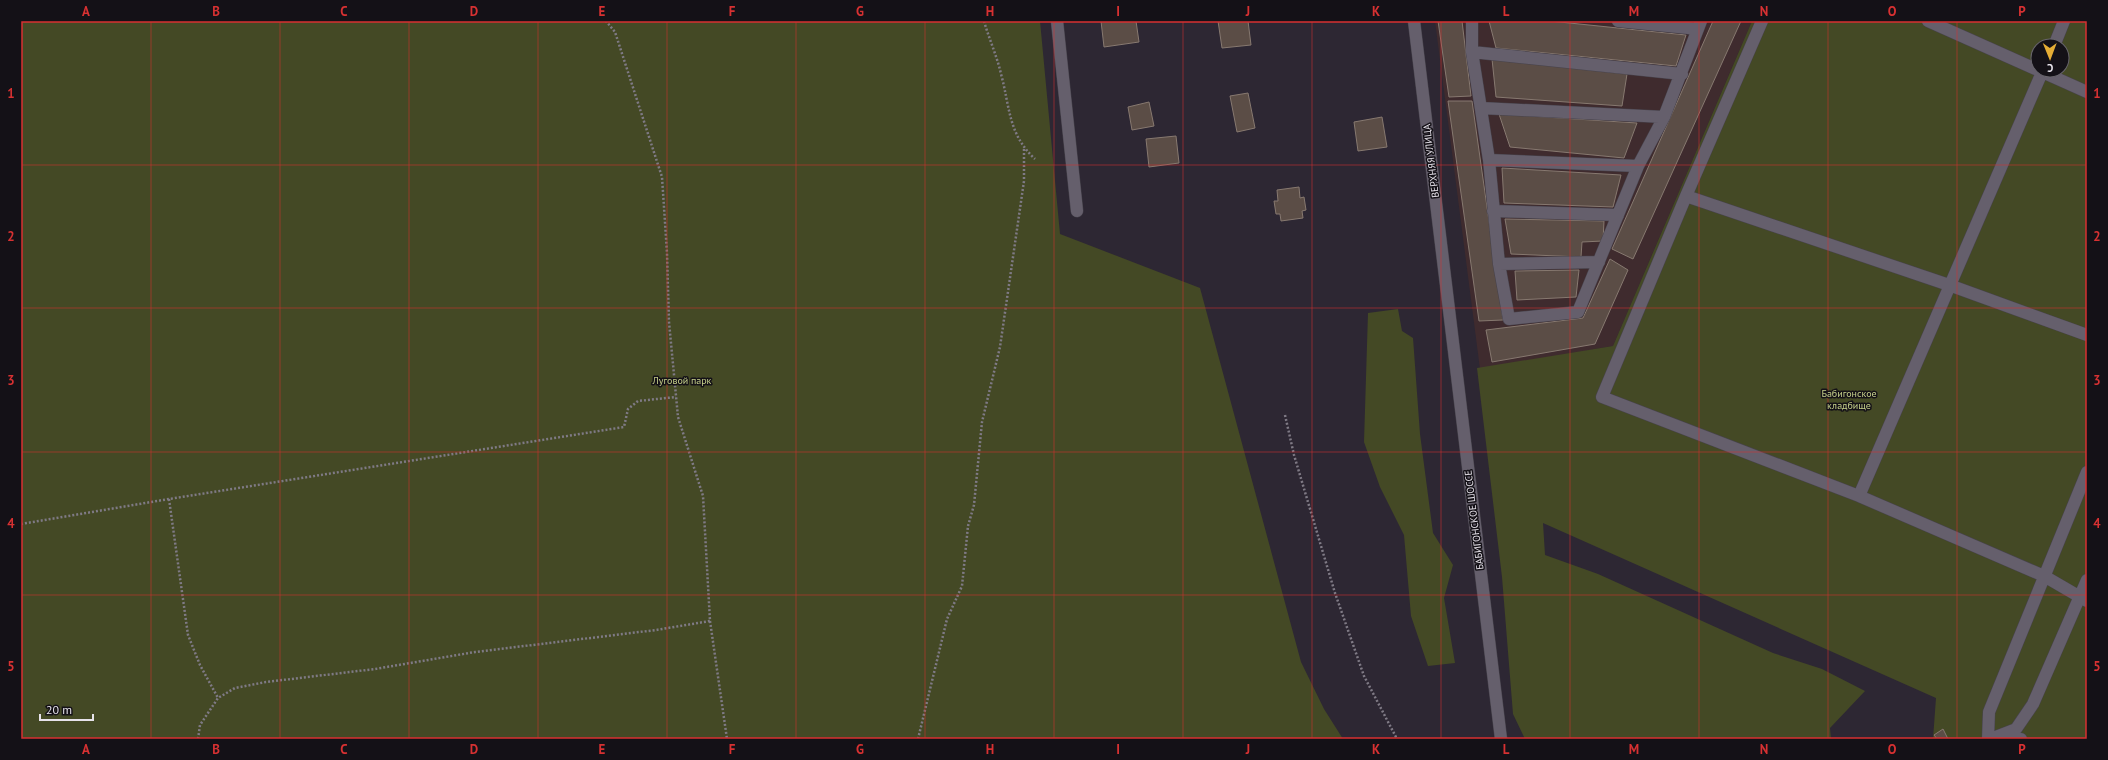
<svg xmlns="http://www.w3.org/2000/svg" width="2108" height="760" viewBox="0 0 2108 760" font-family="'PT Sans',sans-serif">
<rect width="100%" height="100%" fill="#2d2733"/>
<path fill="#3f2b2e" d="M1435 21H1752L1613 346 1480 369Z"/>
<path fill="#444925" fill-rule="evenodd" d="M21 21H1040L1060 234 1200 288 1301 662 1324 709 1343 739H21Z
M1752 21H2087V739H1933L1936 698 1543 523 1545 555 1598 574 1773 653 1822 669 1865 691 1830 728 1831 739H1525L1513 714 1502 577 1477 368 1613 346ZM2038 46H2062V70H2038Z
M1398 309 1402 331 1413 338 1420 434 1433 533 1453 565 1444 598 1455 663 1428 666 1411 616 1404 535 1380 487 1364 442 1368 313Z"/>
<path fill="#5b4d46" stroke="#877970" d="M1101 21H1136L1139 42 1104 47Z
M1218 21H1248L1251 45 1222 48Z
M1438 21H1462L1471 96 1449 97Z
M1489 21H1550L1686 35 1676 66 1496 48Z
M1713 21H1741L1633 259 1612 249Z
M1492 59 1627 74 1622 106 1496 97Z
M1248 93 1255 128 1237 132 1230 96Z
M1448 101H1472L1503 320 1479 321Z
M1149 102 1154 126 1132 130 1128 107Z
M1499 114 1637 123 1624 158 1510 147Z
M1382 117 1387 147 1358 151 1354 122Z
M1176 136 1179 163 1149 167 1146 139Z
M1502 168 1621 175 1613 207 1504 203Z
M1299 187 1300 198 1304 197 1306 210 1302 211 1303 218 1281 221 1280 214H1276L1274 201H1278L1277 190Z
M1505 219 1604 221 1603 241 1582 242 1581 257 1511 254Z
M1610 259 1628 270 1595 344 1492 362 1486 330 1583 318Z
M1579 270 1576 297 1517 300 1515 271Z
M1943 729 1948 739H1937L1934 735Z"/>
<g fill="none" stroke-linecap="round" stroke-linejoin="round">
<defs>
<path id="minor" d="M1057 21 1077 211
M1414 21 1501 739
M1472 21V52L1489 160 1499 264 1509 319 1578 312 1638 166 1664 117 1701 21
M1618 21 1698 29
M1762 21 1686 196 1602 397 1859 496 2044 576 2087 601
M1928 21 2087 92
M2054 46 2064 21
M1472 52 1682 74
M1481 108 1664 117
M1489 160 1638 166
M1686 196 1949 285 2087 335
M1493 211 1618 215
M1499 264 1599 262
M1859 496 2043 70
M1988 739 1989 712 2087 472
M1990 739 2016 729 2033 704 2087 580
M2001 739H2021"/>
</defs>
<use href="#minor" stroke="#47434c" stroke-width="13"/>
<path stroke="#7f7a85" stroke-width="2.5" stroke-dasharray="2 2" stroke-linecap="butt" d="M984 21C989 39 997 56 1001 74 1010 107 1008 134 1035 159
M1285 415 1294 455 1335 593 1364 676 1397 739
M169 499 188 635 200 665 218 698
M21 524 169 499 624 427 628 409 638 401 676 397
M710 621 727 739
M198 739 200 725 218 698 235 688 266 682 375 669 475 652 656 630 710 621 703 496 678 417 669 322 667 253 662 177 615 32 606 21
M918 739 947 619 962 586 968 526 974 505 982 422 1000 347 1024 181V149"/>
<use href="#minor" stroke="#655f6c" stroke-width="12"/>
</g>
<path fill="none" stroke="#d73132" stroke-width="1" stroke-opacity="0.55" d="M151 21V739M280 21V739M409 21V739M538 21V739M667 21V739M796 21V739M925 21V739M1054 21V739M1183 21V739M1312 21V739M1441 21V739M1570 21V739M1699 21V739M1828 21V739M1957 21V739M21 165H2087M21 308H2087M21 452H2087M21 595H2087"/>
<g text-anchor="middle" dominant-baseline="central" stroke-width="3" stroke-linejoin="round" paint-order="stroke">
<g font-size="10" fill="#e7e3eb" stroke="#141117">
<text transform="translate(1431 161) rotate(-97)">ВЕРХНЯЯ УЛИЦА</text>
<text transform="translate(1474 520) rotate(-97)">БАБИГОНСКОЕ ШОССЕ</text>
</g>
<g font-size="10" fill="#c7d18b" stroke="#141117">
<text x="682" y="380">Луговой парк</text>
<text x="1849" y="393">Бабигонское<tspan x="1849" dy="12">кладбище</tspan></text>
</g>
</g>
<rect width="2108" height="760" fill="none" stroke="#141117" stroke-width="44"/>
<g transform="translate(2050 58) rotate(179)"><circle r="19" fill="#141117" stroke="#68656c"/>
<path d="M0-3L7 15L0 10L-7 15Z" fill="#e5ad35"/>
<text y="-6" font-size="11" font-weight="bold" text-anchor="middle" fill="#e7e3eb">С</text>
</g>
<path d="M40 714v6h53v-6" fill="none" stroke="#e7e3eb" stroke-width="2"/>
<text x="46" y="714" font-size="12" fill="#e7e3eb" stroke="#141117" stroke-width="3" paint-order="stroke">20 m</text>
<rect x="22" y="22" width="2064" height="716" fill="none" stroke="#d73132" stroke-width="1.5"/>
<g font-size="13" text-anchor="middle" font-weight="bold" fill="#d73132">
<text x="86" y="16">A</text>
<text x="216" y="16">B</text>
<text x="344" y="16">C</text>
<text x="474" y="16">D</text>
<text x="602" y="16">E</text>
<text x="732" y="16">F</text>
<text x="860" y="16">G</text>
<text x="990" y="16">H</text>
<text x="1118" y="16">I</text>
<text x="1248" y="16">J</text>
<text x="1376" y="16">K</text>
<text x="1506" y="16">L</text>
<text x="1634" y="16">M</text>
<text x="1764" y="16">N</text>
<text x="1892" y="16">O</text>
<text x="2022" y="16">P</text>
<text x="11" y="98">1</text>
<text x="2097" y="98">1</text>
<text x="11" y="241">2</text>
<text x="2097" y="241">2</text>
<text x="11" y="385">3</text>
<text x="2097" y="385">3</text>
<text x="11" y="528">4</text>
<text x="2097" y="528">4</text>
<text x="11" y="671">5</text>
<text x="2097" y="671">5</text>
<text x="86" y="754">A</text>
<text x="216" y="754">B</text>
<text x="344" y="754">C</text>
<text x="474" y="754">D</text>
<text x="602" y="754">E</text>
<text x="732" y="754">F</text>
<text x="860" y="754">G</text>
<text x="990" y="754">H</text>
<text x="1118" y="754">I</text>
<text x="1248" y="754">J</text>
<text x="1376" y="754">K</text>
<text x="1506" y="754">L</text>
<text x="1634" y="754">M</text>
<text x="1764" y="754">N</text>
<text x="1892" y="754">O</text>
<text x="2022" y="754">P</text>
</g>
</svg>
